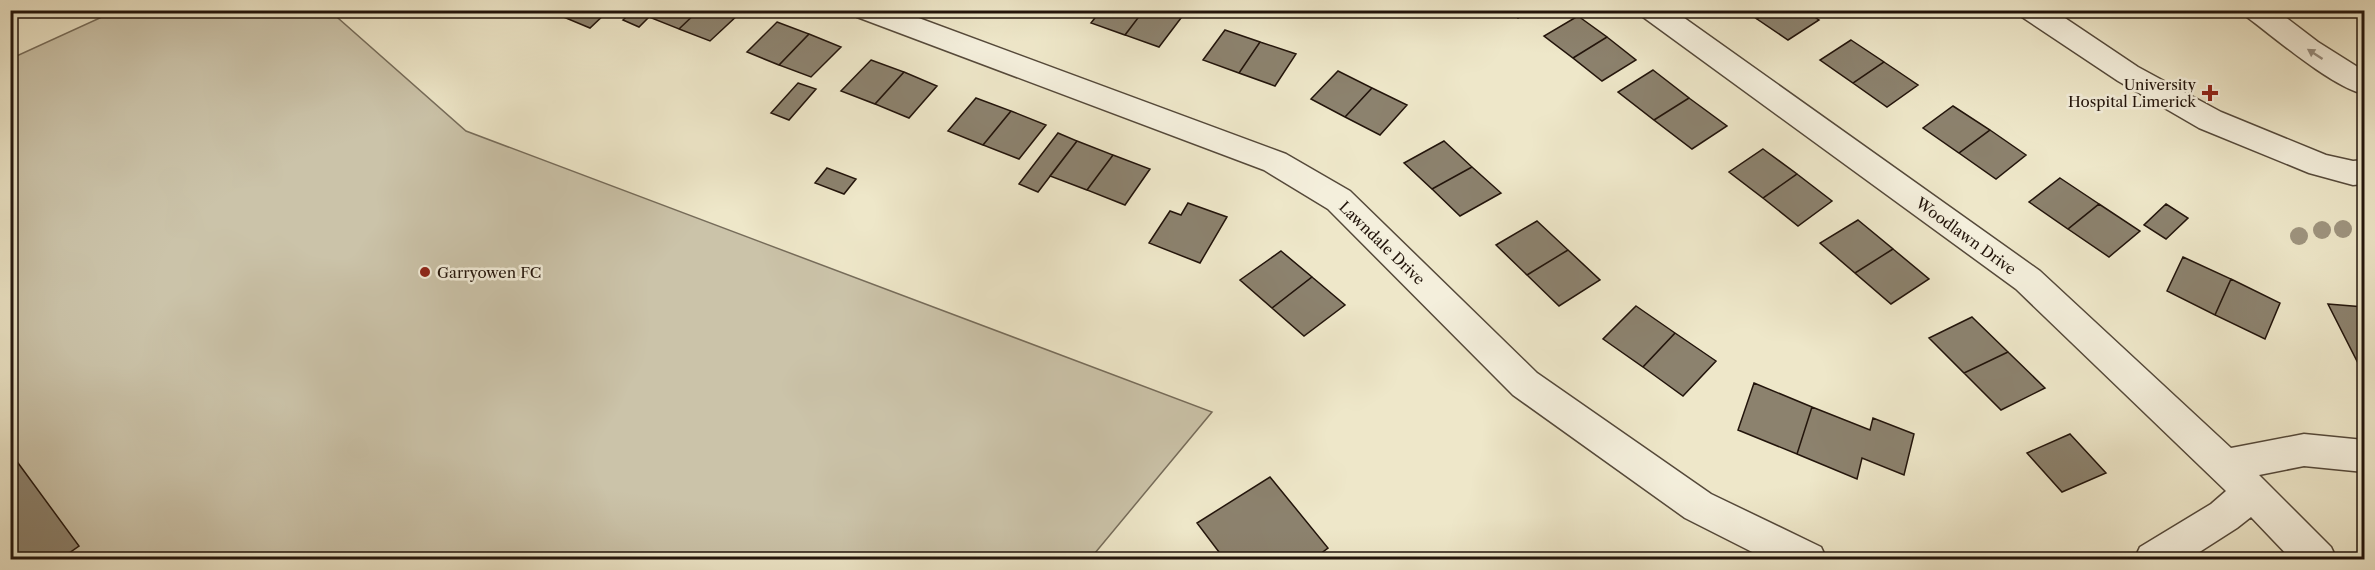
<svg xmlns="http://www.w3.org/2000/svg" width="2375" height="570" viewBox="0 0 2375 570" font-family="'Libre Caslon Text',serif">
<rect width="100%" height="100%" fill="#eee7c9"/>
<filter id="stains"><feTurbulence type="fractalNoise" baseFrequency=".00333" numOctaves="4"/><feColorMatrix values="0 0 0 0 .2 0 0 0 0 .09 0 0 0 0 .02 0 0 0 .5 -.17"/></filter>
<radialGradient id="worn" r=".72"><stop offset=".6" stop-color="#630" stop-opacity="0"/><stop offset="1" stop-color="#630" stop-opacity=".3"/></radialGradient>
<path fill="#cbc3a9" stroke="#766c5a" stroke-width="1.5" d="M115 11H330L466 131 1212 412 1090 559H11L10 59Z"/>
<path fill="#8c826e" stroke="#22140b" stroke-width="1.5" d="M566 10H609L590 28 561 16Z
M634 10H656L639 27 623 20Z
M656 10H699L679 29 649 17Z
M699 10H738L741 12 710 41 679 29Z
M1101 10H1144L1125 35 1091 23Z
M1144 10H1161L1181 18 1159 47 1125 35Z
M1509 10H1531L1518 18Z
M1745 10H1770L1757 19Z
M1770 10H1804L1819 20 1788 40 1757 19Z
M1578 16 1607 37 1573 58 1544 36Z
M777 22 809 34 779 65 747 52Z
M1225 30 1260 42 1239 73 1203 60Z
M809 34 841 47 811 77 779 65Z
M1607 37 1636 60 1602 81 1573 58Z
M1851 40 1884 62 1853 83 1820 60Z
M1260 42 1296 54 1275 86 1239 73Z
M871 60 904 72 875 104 841 91Z
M1884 62 1918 85 1887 107 1853 83Z
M1653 70 1689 98 1654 120 1618 92Z
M1338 71 1372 88 1345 117 1311 99Z
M904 72 937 86 909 118 875 104Z
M798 83 816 89 789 120 771 113Z
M1372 88 1407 105 1380 135 1345 117Z
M976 98 1011 111 983 145 948 131Z
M1689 98 1727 126 1692 149 1654 120Z
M1953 106 1990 130 1959 153 1923 128Z
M1011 111 1046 125 1019 159 983 145Z
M1990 130 2026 155 1996 179 1959 153Z
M1058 133 1077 141 1038 192 1019 184Z
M1077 141 1113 155 1087 190 1050 176Z
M1444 141 1472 167 1432 189 1404 163Z
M1763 149 1797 174 1763 198 1729 172Z
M1113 155 1150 169 1125 205 1087 190Z
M1472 167 1501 193 1460 216 1432 189Z
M827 168 856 179 844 194 815 183Z
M1797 174 1832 201 1798 226 1763 198Z
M2060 178 2099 204 2068 229 2029 202Z
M1188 203 1227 217 1200 263 1149 243 1170 211 1181 215Z
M2099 204 2140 231 2109 257 2068 229Z
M2166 204 2188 218 2166 239 2144 225Z
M1858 220 1893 249 1855 273 1820 243Z
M1537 221 1568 250 1527 275 1496 245Z
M1893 249 1929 279 1891 304 1855 273Z
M1568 250 1600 280 1559 306 1527 275Z
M1281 251 1312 277 1272 308 1240 280Z
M2183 257 2231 279 2215 315 2167 291Z
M1312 277 1345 305 1304 336 1272 308Z
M2231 279 2280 303 2265 339 2215 315Z
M2328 304 2364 307V373H2363Z
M1636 306 1675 333 1643 367 1603 339Z
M1972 317 2008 352 1964 373 1929 338Z
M1675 333 1716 361 1683 396 1643 367Z
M2008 352 2045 388 2001 410 1964 373Z
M1754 383 1812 407 1797 454 1738 430Z
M1812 407 1870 430 1873 418 1914 434 1904 475 1862 458 1857 479 1797 454Z
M2070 434 2106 473 2062 492 2027 453Z
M10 452 79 546 59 560H10Z
M1270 477 1328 548 1312 560H1225L1197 523Z"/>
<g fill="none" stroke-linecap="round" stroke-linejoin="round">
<defs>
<path id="minor" d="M853 10H897L1286 154 1350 191 1537 373 1711 494 1821 547 1827 560H1768L1685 518 1513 395 1328 209 1264 170 857 17Z
M1639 10H1673L2040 271 2231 448 2304 434 2364 440V472L2304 466 2259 475 2331 547 2337 560H2292L2251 517 2237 528 2187 560H2134L2140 547 2211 504 2226 491 2016 289 1643 17Z
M2018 10H2053L2138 67 2221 112 2326 155 2353 161 2364 160V184L2353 185 2309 173 2199 128 2118 81 2022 17Z
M2243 10H2276L2318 42 2364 71V94C2332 87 2275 38 2247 17Z"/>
</defs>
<use href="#minor" stroke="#55493a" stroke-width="3"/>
<use href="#minor" fill="#f4efdc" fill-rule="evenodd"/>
</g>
<g fill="#9e947f">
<circle cx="2343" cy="229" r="9"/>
<circle cx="2322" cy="230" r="9"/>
<circle cx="2299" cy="236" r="9"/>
</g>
<defs><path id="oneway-solid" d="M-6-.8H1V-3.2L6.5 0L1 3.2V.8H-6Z" transform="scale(1.5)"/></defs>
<use fill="#968c7e" href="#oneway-solid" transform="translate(2315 54) rotate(-147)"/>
<g fill="#8f2418" stroke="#f4efdc" stroke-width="2">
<path d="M2207 84h6v6h6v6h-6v6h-6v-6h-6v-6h6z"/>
<circle cx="425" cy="272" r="6"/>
</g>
<g text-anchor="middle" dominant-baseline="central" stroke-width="5" stroke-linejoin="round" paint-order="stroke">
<g font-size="15" fill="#22140b" stroke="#f4efdc" text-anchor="end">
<text x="2196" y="84">University<tspan x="2196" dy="17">Hospital Limerick</tspan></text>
<text x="437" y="272" text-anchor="start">Garryowen FC</text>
</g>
<g font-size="15" fill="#22140b" stroke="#f4efdc">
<text transform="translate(1966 236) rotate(36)">Woodlawn Drive</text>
<text transform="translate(1382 243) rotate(44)">Lawndale Drive</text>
</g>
</g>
<rect width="2375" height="570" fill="none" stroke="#eee7c9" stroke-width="36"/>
<rect x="12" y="12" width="2351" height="546" fill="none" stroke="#22140b" stroke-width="3"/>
<rect x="18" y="18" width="2339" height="534" fill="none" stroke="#22140b" stroke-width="1.5"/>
<rect width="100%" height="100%" filter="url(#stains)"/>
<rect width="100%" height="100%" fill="url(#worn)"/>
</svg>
